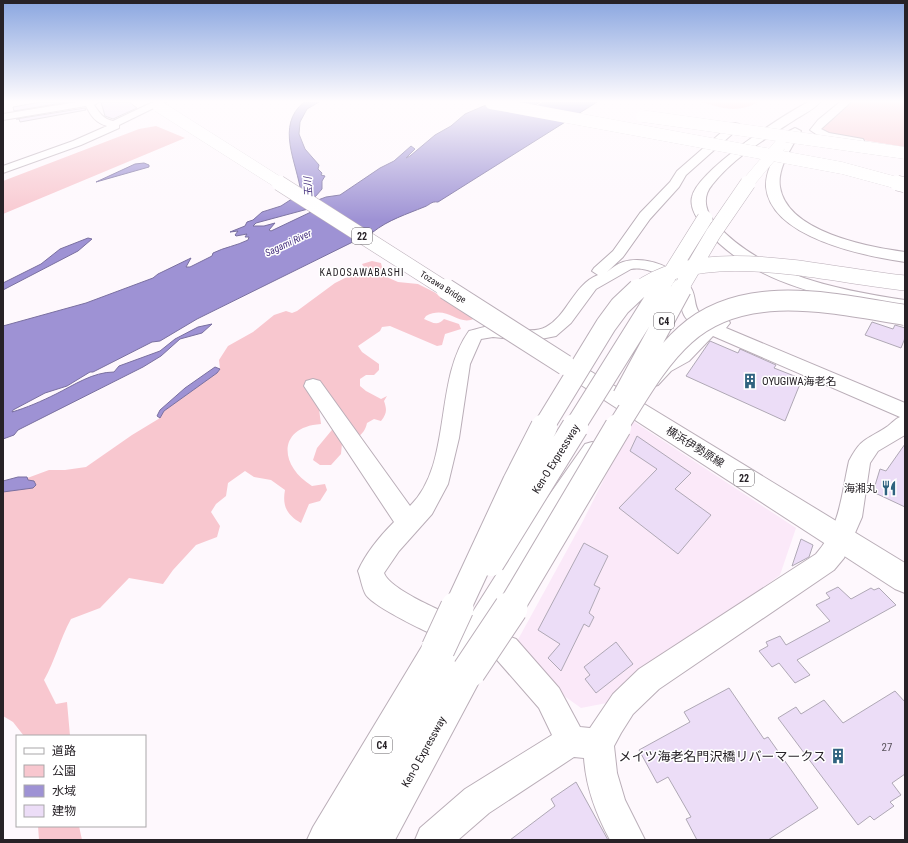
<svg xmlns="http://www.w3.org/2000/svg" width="908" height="843" viewBox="0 0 908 843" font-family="'Roboto Condensed','Noto Sans JP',sans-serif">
<rect width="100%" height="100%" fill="#fef8fd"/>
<path fill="#fbe9f9" d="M633 421 796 528 780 575 706 629 612 702 581 708 560 693 515 645 583 521Z"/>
<path fill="#f8c7cf" d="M701 102H758C737 114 722 108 701 102Z
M852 102H905V147L826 134 821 131 822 126Z
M156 126 185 138 3 214V181L139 129Z
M372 261 381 263 382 267 380 271 382 275 398 282 418 284 434 292 475 318C459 328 448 304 426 316L424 319C432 322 437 327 444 319L459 324 461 329 445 334 442 345 437 346 390 326 382 327 380 331 358 346 362 352 379 364V370L374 375H366L360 379V386L366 391 381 399 387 396 384 401C387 410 387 413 381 421L374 419 367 423C364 437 354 439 342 443L341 454 331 465H320L313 460 317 448 336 425 305 387 319 409 321 424C277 427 279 466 312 486L325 484 327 490 320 501 309 504 301 523C287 515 282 506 285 490L271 480 254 477 245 471 228 483 226 496 216 504 211 512 220 526 217 537 196 545 173 570 163 584 129 578 100 608 71 619C60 639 55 661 44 680L56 704 67 702 70 736H24L13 722 3 716V487L49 470H65L86 467 132 435 160 418 164 411 217 373 220 369 219 360 228 346 253 332 274 315 286 311 292 313 297 311 335 283 345 278 365 273V269L362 264Z
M38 826H79L82 840H39Z"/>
<path fill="#9e92d4" stroke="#7a70a0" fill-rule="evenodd" d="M304 102H319L307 109 300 122 299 134 305 149 319 165 318 169 322 173 321 175 325 176 322 181V189L315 197 318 200 326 197 340 195 380 168 394 161 411 146 415 149 406 158 410 156 435 135 451 126 465 114 486 105 506 102H540L524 112H528L543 102H597L438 202C431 201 430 205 424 207 407 214 388 220 373 232L197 319 160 341 152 342 93 372H90L67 386 45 393 13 410 12 412C26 408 42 401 56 394 74 385 93 372 114 372L119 366 160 351 175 339 198 327 212 324 202 333 180 339 161 356 143 367 18 430 14 435 3 439V326L86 303 153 278 158 274 191 258 186 267H190L212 256 213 253C225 247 236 246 248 240L249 237H245L247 234 236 236 235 235 238 231 230 232 245 226 247 222 253 220 262 212 281 206 301 193C297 162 275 126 304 102ZM308 209 311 212 271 231 269 230 275 223 264 226H253L256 223Z
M144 163 149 165V167L96 182 135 164Z
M88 238 92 239 78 251 3 290V283L41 264 60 249Z
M215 367 220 369 217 373 164 411 160 418 157 416 160 410 185 388Z
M18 477H27L28 480 34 481 36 485 33 488 3 492V481Z"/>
<path fill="#ecddf7" stroke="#afa8b5" d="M41 102H68L14 111 13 107Z
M101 102H129L137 108 113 119 105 116Z
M85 108 86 110 20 122 19 119H16Z
M872 322 893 329 895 325 905 328V338L901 348 865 335Z
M710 341 738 353 740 349 776 365 774 368 802 379 785 421 686 376Z
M637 436 691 473 675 489 711 515 678 554 619 508 657 469 630 451Z
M905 444V507L873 492 880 469 886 471Z
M801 539 813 545 809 557 792 566Z
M584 543 608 556 594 585 600 588 589 613 594 617 589 627 584 624 561 671 548 658 560 644 538 630Z
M838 587 851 599 871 588 874 590 879 588 896 605 797 660 810 675 795 683 779 663 772 667 759 651 768 646 766 642 780 636 786 645 830 621 816 605 830 598 826 593Z
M616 642 633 664 596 693 585 679 590 675 584 667Z
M729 688 764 739 768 737 818 808 768 840H697L686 819 691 817 668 777 657 783 639 750 690 722 684 712Z
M895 691 905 702V774L892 783 901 795 890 802 894 806 874 820 870 816 858 825 778 718 796 707 801 714 824 700 843 723Z
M576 782 608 840H510L555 806 551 799Z"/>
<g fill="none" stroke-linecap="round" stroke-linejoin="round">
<defs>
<path id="minor" d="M77 102H99L94 105C99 112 103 119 113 121L153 102H166L119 125V128L81 145 3 173V166L73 141 107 126C96 123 91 116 86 106L3 120V114Z
M840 102H851L821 129 829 133 863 139 864 141 863 143 822 138 810 130 818 120Z
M735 123 739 124 740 126 739 128 686 175 679 187 650 219 623 257 607 272C612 268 617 264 623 262 646 255 679 268 691 288 696 296 694 306 699 312 701 316 708 319 711 322L722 318 728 319 730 323 726 328 905 403V435L878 451 870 463 862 517 844 558 834 570 659 689 633 714 621 733 614 746 617 773 625 800 645 840H610C596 814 586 788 584 758L574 757 489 813 458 840H415L420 828 465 789 552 735 539 708 497 660 478 653 367 840H331L336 828 453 643C436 637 375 608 366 595 362 588 361 579 358 571 366 553 380 536 394 522L304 386 306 381 313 379 320 381 410 506C453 464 433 381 469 331 477 329 485 326 493 326 509 326 531 335 546 327 568 315 573 285 598 275L592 271 594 268 613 251 640 213 670 182 677 171 731 124ZM631 269C646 266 670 277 677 291 681 298 680 307 684 315 687 321 694 325 700 330 692 337 685 346 677 353 665 362 650 366 642 380L644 385 651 387 658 385 671 371 689 361 713 336 900 417C895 419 892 423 888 426 868 440 862 436 849 461 841 496 841 525 816 554L639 669 613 694 590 728 580 727 559 688 516 639 491 630 540 547 599 456 602 450 599 444 592 442 585 444 524 531 467 621C449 615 390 590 384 573L399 551 432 514 448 484 459 438 470 364 481 339 493 337 531 341 556 336 571 323 596 289Z"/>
<path id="major" d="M565 358 572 360 905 563V593L895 589 558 370 555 365 558 360Z"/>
<path id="highway" d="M808 102H820C814 110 801 115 793 121 765 139 733 158 712 185 701 198 706 213 717 225 764 276 839 290 905 300V310C837 300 755 286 707 231 699 222 689 209 692 197 698 170 782 116 808 102Z
M795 128 801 131C792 147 777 168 780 187 787 232 868 247 905 252V262C865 256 771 238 766 187 765 167 781 147 789 131Z
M438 634 449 638 453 649 449 660 347 840H307L313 827 427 638Z
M469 655 480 660 485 671 395 840H356L362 827 458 660Z"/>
</defs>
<use href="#minor" stroke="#baaeb8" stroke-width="2"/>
<use href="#major" stroke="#baaeb8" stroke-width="2"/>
<use href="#highway" stroke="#baaeb8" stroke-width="2"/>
<use href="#minor" fill="#fff" fill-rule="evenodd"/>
<use href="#major" fill="#fff" fill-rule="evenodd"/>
<use href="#highway" fill="#fff" fill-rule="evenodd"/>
<defs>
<path id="major-bridge-far2" d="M158 106 281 184"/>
<path id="major-bridge-far1" d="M279 183 447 290"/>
<path id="major-bridge" d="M446 289 565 365"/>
<path id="highway-bridge-far4" d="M491 103 842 168 901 184
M642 116 905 153
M747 184 780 145"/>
<path id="highway-bridge-far3" d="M897 183 905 185
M637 290C703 239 828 276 905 283
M660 290 705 218
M680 290 713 234 748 183"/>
<path id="highway-bridge-far2" d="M623 396 681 289
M543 428 606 325 620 306 638 289
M574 428 661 289
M617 428C637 397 657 360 685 335 744 281 835 304 905 315"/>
<path id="highway-bridge-far1" d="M491 563 575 427
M457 609 516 482 544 427
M510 609 618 427"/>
<path id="highway-bridge" d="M438 649 457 608
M469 671 511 608"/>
</defs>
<use href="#major-bridge-far2" stroke="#baaeb8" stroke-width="12" stroke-linecap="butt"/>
<use href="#major-bridge-far1" stroke="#baaeb8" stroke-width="16" stroke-linecap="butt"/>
<use href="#major-bridge" stroke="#baaeb8" stroke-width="22" stroke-linecap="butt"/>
<use href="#highway-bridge-far4" stroke="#baaeb8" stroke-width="12" stroke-linecap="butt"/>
<use href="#highway-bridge-far3" stroke="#baaeb8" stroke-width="16" stroke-linecap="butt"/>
<use href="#highway-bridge-far2" stroke="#baaeb8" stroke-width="22" stroke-linecap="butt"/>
<use href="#highway-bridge-far1" stroke="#baaeb8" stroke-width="28" stroke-linecap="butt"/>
<use href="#highway-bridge" stroke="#baaeb8" stroke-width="35" stroke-linecap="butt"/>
<use href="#major-bridge-far2" stroke="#fff" stroke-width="12"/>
<use href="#major-bridge-far1" stroke="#fff" stroke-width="15"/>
<use href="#major-bridge" stroke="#fff" stroke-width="20"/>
<use href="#highway-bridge-far4" stroke="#fff" stroke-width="12"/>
<use href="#highway-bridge-far3" stroke="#fff" stroke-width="15"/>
<use href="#highway-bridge-far2" stroke="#fff" stroke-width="20"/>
<use href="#highway-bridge-far1" stroke="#fff" stroke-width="26"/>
<use href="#highway-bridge" stroke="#fff" stroke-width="33"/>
</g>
<linearGradient id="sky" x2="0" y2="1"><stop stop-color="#8aa6e0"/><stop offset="0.46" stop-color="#fffcfe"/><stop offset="1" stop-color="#fffcfe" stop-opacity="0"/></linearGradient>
<rect width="908" height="220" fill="url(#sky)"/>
<defs>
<symbol id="building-bare" viewBox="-9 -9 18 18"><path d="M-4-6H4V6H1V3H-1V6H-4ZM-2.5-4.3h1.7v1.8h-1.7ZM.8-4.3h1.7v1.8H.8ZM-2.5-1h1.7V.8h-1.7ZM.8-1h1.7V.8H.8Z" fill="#2f627f" stroke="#fff" stroke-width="2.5" paint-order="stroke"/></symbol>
<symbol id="restaurant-bare" viewBox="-9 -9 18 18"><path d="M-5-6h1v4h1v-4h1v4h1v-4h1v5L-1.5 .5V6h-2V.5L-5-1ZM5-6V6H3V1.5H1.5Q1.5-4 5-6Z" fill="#2f627f" stroke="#fff" stroke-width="2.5" paint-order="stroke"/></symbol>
</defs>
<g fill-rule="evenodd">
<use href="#building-bare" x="739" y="370" width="22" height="22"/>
<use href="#restaurant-bare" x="878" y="477" width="22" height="22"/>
<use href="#building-bare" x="827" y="745" width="22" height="22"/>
</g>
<g text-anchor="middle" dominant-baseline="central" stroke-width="3" stroke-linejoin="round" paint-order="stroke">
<g font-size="9" fill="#272227" stroke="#fff">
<text transform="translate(443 287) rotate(32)">Tozawa Bridge</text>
</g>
<g font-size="10" font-style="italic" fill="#47327f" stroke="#fff">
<text transform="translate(308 187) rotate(-93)">玉川</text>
<text transform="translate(288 243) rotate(-25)">Sagami River</text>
</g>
<g fill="#fff" stroke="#686468" stroke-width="1">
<rect x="352" y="228" width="20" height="16" rx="3"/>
<rect x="654" y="313" width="20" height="16" rx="3"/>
<rect x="734" y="470" width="20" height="16" rx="3"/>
<rect x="372" y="737" width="20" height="16" rx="3"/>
</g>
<g font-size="10" font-weight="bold" fill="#272227">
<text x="362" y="236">22</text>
<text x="664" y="321">C4</text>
<text x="744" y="478">22</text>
<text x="382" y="745">C4</text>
</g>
<g font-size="10" letter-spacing="1" fill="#272227" stroke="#fff">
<text x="362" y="272">KADOSAWABASHI</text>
</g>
<g font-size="11" fill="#272227" stroke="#fff" text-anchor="start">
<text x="762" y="381">OYUGIWA海老名</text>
<text x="877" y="488" text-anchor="end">海湘丸</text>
</g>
<g font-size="11" fill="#272227" stroke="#fff">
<text transform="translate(695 447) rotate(32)">横浜伊勢原線</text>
<text transform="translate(556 459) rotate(-58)">Ken-O Expressway</text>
<text transform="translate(424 752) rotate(-61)">Ken-O Expressway</text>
</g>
<g font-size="11" fill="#58515b">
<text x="887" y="747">27</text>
</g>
<g font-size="13" fill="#272227" stroke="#fff" text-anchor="end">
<text x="826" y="756">メイツ海老名門沢橋リバーマークス</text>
</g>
</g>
<rect width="908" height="843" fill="none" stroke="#272227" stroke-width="8"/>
<rect x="16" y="735" width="130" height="92" fill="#ffffff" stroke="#a9a7a9"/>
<rect x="24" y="748" width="20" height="6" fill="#ffffff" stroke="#a9a7a9"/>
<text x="52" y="755" font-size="12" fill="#272227">道路</text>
<rect x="24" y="765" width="20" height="12" fill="#f8c7cf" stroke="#a9a7a9"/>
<text x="52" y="775" font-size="12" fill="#272227">公園</text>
<rect x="24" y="785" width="20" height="12" fill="#9e92d4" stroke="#a9a7a9"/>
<text x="52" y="795" font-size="12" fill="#272227">水域</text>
<rect x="24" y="805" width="20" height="12" fill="#ecddf7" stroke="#a9a7a9"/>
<text x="52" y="815" font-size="12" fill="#272227">建物</text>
</svg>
